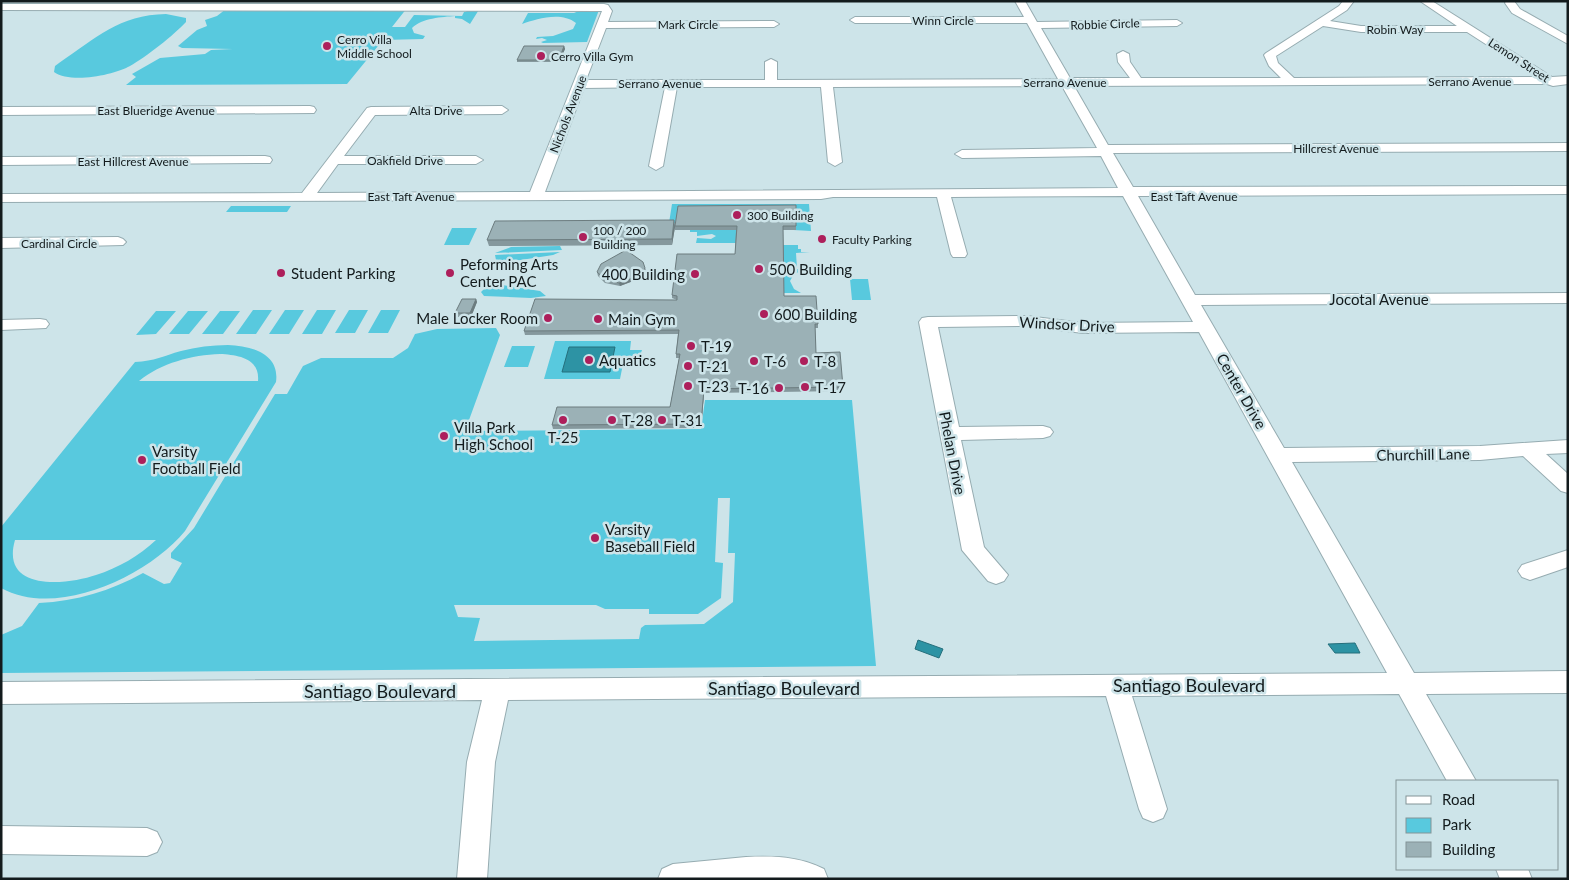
<svg xmlns="http://www.w3.org/2000/svg" width="1569" height="880" viewBox="0 0 1569 880" font-family="Lato,sans-serif">
<rect width="100%" height="100%" fill="#cde4e9"/>
<path fill="#58c9de" fill-rule="evenodd" d="M407 8 392 27H405L414 15 462 16 464 12H467L465 11 467 8H480L470 24 462 19 455 18V16C442 17 422 18 412 28L414 33 425 36 423 39 383 40 347 84 126 85 136 77 132 74 160 58 205 54 211 50 233 49 182 48 178 46 197 30 207 26 205 20 217 16 226 9Z
M586 8 599 10 587 42 543 43 541 42 547 40 542 38 536 39 537 37 553 36 573 29 576 23C561 11 536 19 522 24L528 13H574Z
M166 14 186 18V22C174 35 146 57 130 66 114 75 71 84 54 72L55 66 59 63C96 38 119 15 166 14Z
M672 204H809L811 231 669 223Z
M231 206H291L287 212H226Z
M452 228H477L469 245H444Z
M690 230H782L758 243H696L697 238 711 239 716 236 712 234 697 236V232H690Z
M783 245H798V249H801V252H810L796 253 797 269H806L794 274 790 281 794 289 801 293H784Z
M560 246 562 250 495 253 511 247Z
M560 252 553 255 502 263 496 260 495 255Z
M850 279H868L871 300H852Z
M490 283 540 291 546 296 531 298 484 296 481 292Z
M253 310H272L256 334H236Z
M285 310H304L289 334H269Z
M317 310H336L322 334H302Z
M349 310H368L355 333H335Z
M381 310H400L388 333H368Z
M156 311H176L156 334 136 335Z
M188 311H208L189 334H169Z
M220 311H240L223 334H202Z
M496 328 500 335 465 431 701 429 705 400H852L876 666 1 673V635L22 626 39 603C77 601 110 591 143 573L164 584 170 583 182 563 171 558V553L194 528 275 394H287L303 366 321 358H393L408 348 415 334 437 329ZM718 498H730L728 553H735L733 602 704 624 645 625 641 628 639 639 474 641 480 618 458 617 454 605H596L605 609H649V614H698L721 598 723 563 715 562Z
M555 341H631L630 350H642L637 364H623L620 379H544Z
M228 345C251 346 280 353 276 382L185 531C148 576 57 619 1 588V527L135 362C155 361 163 356 181 351 196 347 212 345 228 345ZM220 354C238 355 260 358 258 381H139C161 363 192 355 220 354ZM15 540H156C139 556 118 568 96 575 67 585 0 592 15 540Z
M512 346H535L528 367H504Z"/>
<path fill="#2d93a4" stroke="#256f7c" d="M569 347H615L610 372H562Z
M918 640 943 649 939 658 915 649Z
M1355 643 1360 653H1335L1328 644Z"/>
<g fill="none" stroke-linecap="round" stroke-linejoin="round">
<defs>
<path id="minor" d="M1015 1H1025L1037 22 1177 20 1182 23 1177 26 1041 28 1070 78H1130L1118 62 1117 54 1123 51 1129 54 1130 62 1141 78H1281L1269 66 1264 55 1266 53 1339 6 1343 1H1354L1347 10 1330 21 1361 26H1457L1420 1H1432L1552 77 1568 76V84L1553 86 1547 84 1074 86 1108 145 1568 143V151L1113 153 1133 187 1568 186V194L1138 196 1195 295 1568 293V303L1201 305 1284 448 1480 446 1568 440V453L1546 454 1568 474V493L1561 491 1523 456 1480 460 1292 462 1414 673 1568 671V693L1426 694 1476 781H1447L1399 694 1132 696 1167 809 1163 818 1153 822 1143 818 1139 809 1106 696 508 700 495 762 487 879H457L467 762 482 700 1 704V682L1387 673 1199 332 1083 333 1027 326 938 327 959 427 1043 426 1050 428 1053 432 1050 436 1043 438 961 440 984 547 1008 575 1004 581 996 584 988 581 962 550 919 322 922 318 928 317 1027 316 1083 323 1193 322 1123 196 951 197 967 254 965 257H953L951 254 937 197H833L821 199 1 202V194L302 193 367 108 371 107 502 106 508 110 502 114 375 115 344 156H476L483 160 476 164H338L317 193 530 192 602 11 1 10V4H604L608 5 612 11 608 22 774 21 779 24 774 27 606 28 586 80H765V62L771 59 777 62V80L1058 79 1027 23H855L850 20 855 17H1024ZM1323 26 1361 32H1467L1537 77 1294 78 1278 63 1276 56ZM1062 86 1097 148 962 150 955 154 962 158 1101 156 1118 188 545 192 584 88 665 87 649 166 656 170 663 166 677 87H821L828 162 835 166 842 162 833 87Z
M1506 1H1514L1520 9 1568 36V44L1512 13 1505 3Z
M310 106 314 107 316 110 314 113 1 115V107Z
M265 156 270 157 272 160 270 163 1 165V157Z
M118 237 123 239 126 242 123 245 1 248V238Z
M40 319 46 320 49 324 46 328 1 330V320Z
M1568 550V567L1530 580 1522 577 1518 571 1522 565Z
M1 826 147 828 157 832 162 842 157 852 147 856 1 854Z
M746 857C774 856 798 856 824 869L828 879H658L662 869 673 864Z
M1496 869H1528L1532 879H1500Z"/>
</defs>
<use href="#minor" stroke="#96acb1" stroke-width="2"/>
<use href="#minor" fill="#fff" fill-rule="evenodd"/>
</g>
<path fill="#85989d" d="M564 46 565 49 559 62H517V60Z
M796 205V230H783L784 296 818 324V328H815L816 353 843 387V391L704 393 701 428 553 429 552 425 670 407 679 358H676V354L678 334 525 335 524 331 677 300 672 298V295L735 254 736 230H675V226Z
M674 220 675 227 672 245 489 246 487 240Z
M646 271 641 278 620 286 605 283 598 276 597 272Z
M476 299 477 302 471 317H456L455 313Z"/>
<path fill="#6c7c7f" d="M564 46 565 49 559 62V60Z
M674 220 675 227 672 245V239Z
M645 268 646 271 641 278 620 286 619 283Z
M476 299 477 302 471 317 470 313Z
M704 389V393L701 428V424Z"/>
<path fill="#9bb1b6" stroke="#6c7c7f" d="M524 46H564L559 60H517Z
M796 205V226H783L784 296H816L818 324H815L816 353 840 352 843 387 704 389 701 424 552 425 557 407H670L680 354H676L679 330 524 331 535 299 677 300V296L672 295 677 254H735L737 226H675L678 206Z
M674 220 672 239 487 240 495 221Z
M626 250 643 262 645 268 641 275 619 283 605 279 597 272 601 264Z
M462 299H476L470 313H455Z"/>
<g fill="#ad1f5b" stroke="#cde4e9" stroke-width="2">
<circle cx="327" cy="46" r="5"/>
<circle cx="541" cy="56" r="5"/>
<circle cx="737" cy="215" r="5"/>
<circle cx="583" cy="237" r="5"/>
<circle cx="822" cy="239" r="5"/>
<circle cx="759" cy="269" r="5"/>
<circle cx="281" cy="273" r="5"/>
<circle cx="450" cy="273" r="5"/>
<circle cx="695" cy="274" r="5"/>
<circle cx="764" cy="314" r="5"/>
<circle cx="548" cy="318" r="5"/>
<circle cx="598" cy="319" r="5"/>
<circle cx="691" cy="346" r="5"/>
<circle cx="589" cy="360" r="5"/>
<circle cx="754" cy="361" r="5"/>
<circle cx="804" cy="361" r="5"/>
<circle cx="688" cy="366" r="5"/>
<circle cx="688" cy="386" r="5"/>
<circle cx="805" cy="387" r="5"/>
<circle cx="779" cy="388" r="5"/>
<circle cx="563" cy="420" r="5"/>
<circle cx="612" cy="420" r="5"/>
<circle cx="662" cy="420" r="5"/>
<circle cx="444" cy="436" r="5"/>
<circle cx="142" cy="460" r="5"/>
<circle cx="595" cy="538" r="5"/>
</g>
<g text-anchor="middle" dominant-baseline="central" stroke-width="5" stroke-linejoin="round" paint-order="stroke">
<g font-size="12" fill="#131b1d" stroke="#cde4e9">
<text x="943" y="20">Winn Circle</text>
<text x="688" y="24">Mark Circle</text>
<text transform="translate(1105 24) rotate(-2)">Robbie Circle</text>
<text x="1395" y="29">Robin Way</text>
<text transform="translate(1519 60) rotate(33)">Lemon Street</text>
<text x="1470" y="81">Serrano Avenue</text>
<text x="1065" y="82">Serrano Avenue</text>
<text x="660" y="83">Serrano Avenue</text>
<text x="156" y="110">East Blueridge Avenue</text>
<text x="436" y="110">Alta Drive</text>
<text transform="translate(568 114) rotate(-69)">Nichols Avenue</text>
<text x="1336" y="148">Hillcrest Avenue</text>
<text x="405" y="160">Oakfield Drive</text>
<text x="133" y="161">East Hillcrest Avenue</text>
<text x="411" y="196">East Taft Avenue</text>
<text x="1194" y="196">East Taft Avenue</text>
<text x="59" y="243">Cardinal Circle</text>
</g>
<g font-size="12" fill="#131b1d" stroke="#cde4e9" text-anchor="start">
<text x="337" y="39">Cerro Villa<tspan x="337" dy="14">Middle School</tspan></text>
<text x="551" y="56">Cerro Villa Gym</text>
<text x="747" y="215">300 Building</text>
<text x="593" y="230">100 / 200<tspan x="593" dy="14">Building</tspan></text>
<text x="832" y="239">Faculty Parking</text>
</g>
<g font-size="15" fill="#131b1d" stroke="#cde4e9" text-anchor="start">
<text x="460" y="264">Peforming Arts<tspan x="460" dy="17">Center PAC</tspan></text>
<text x="769" y="269">500 Building</text>
<text x="291" y="273">Student Parking</text>
<text x="685" y="274" text-anchor="end">400 Building</text>
<text x="774" y="314">600 Building</text>
<text x="538" y="318" text-anchor="end">Male Locker Room</text>
<text x="608" y="319">Main Gym</text>
<text x="701" y="346">T-19</text>
<text x="599" y="360">Aquatics</text>
<text x="764" y="361">T-6</text>
<text x="814" y="361">T-8</text>
<text x="698" y="366">T-21</text>
<text x="698" y="386">T-23</text>
<text x="815" y="387">T-17</text>
<text x="769" y="388" text-anchor="end">T-16</text>
<text x="622" y="420">T-28</text>
<text x="672" y="420">T-31</text>
<text x="454" y="427">Villa Park<tspan x="454" dy="17">High School</tspan></text>
<text x="563" y="437" text-anchor="middle">T-25</text>
<text x="152" y="451">Varsity<tspan x="152" dy="17">Football Field</tspan></text>
<text x="605" y="529">Varsity<tspan x="605" dy="17">Baseball Field</tspan></text>
</g>
<g font-size="15" fill="#131b1d" stroke="#cde4e9">
<text x="1379" y="299">Jocotal Avenue</text>
<text transform="translate(1067 324) rotate(3)">Windsor Drive</text>
<text transform="translate(1242 391) rotate(60)">Center Drive</text>
<text transform="translate(953 453) rotate(79)">Phelan Drive</text>
<text transform="translate(1423 454) rotate(-1)">Churchill Lane</text>
</g>
<g font-size="18" fill="#131b1d" stroke="#cde4e9">
<text x="1189" y="685">Santiago Boulevard</text>
<text x="784" y="688">Santiago Boulevard</text>
<text x="380" y="691">Santiago Boulevard</text>
</g>
</g>
<rect width="1569" height="880" fill="none" stroke="#131b1d" stroke-width="5"/>
<rect x="1396" y="780" width="162" height="90" fill="#cde4e9" stroke="#839497"/>
<rect x="1406" y="796" width="25" height="8" fill="#ffffff" stroke="#839497"/>
<text x="1442" y="805" font-size="15" fill="#131b1d">Road</text>
<rect x="1406" y="818" width="25" height="15" fill="#58c9de" stroke="#839497"/>
<text x="1442" y="830" font-size="15" fill="#131b1d">Park</text>
<rect x="1406" y="842" width="25" height="15" fill="#9bb1b6" stroke="#839497"/>
<text x="1442" y="855" font-size="15" fill="#131b1d">Building</text>
</svg>
